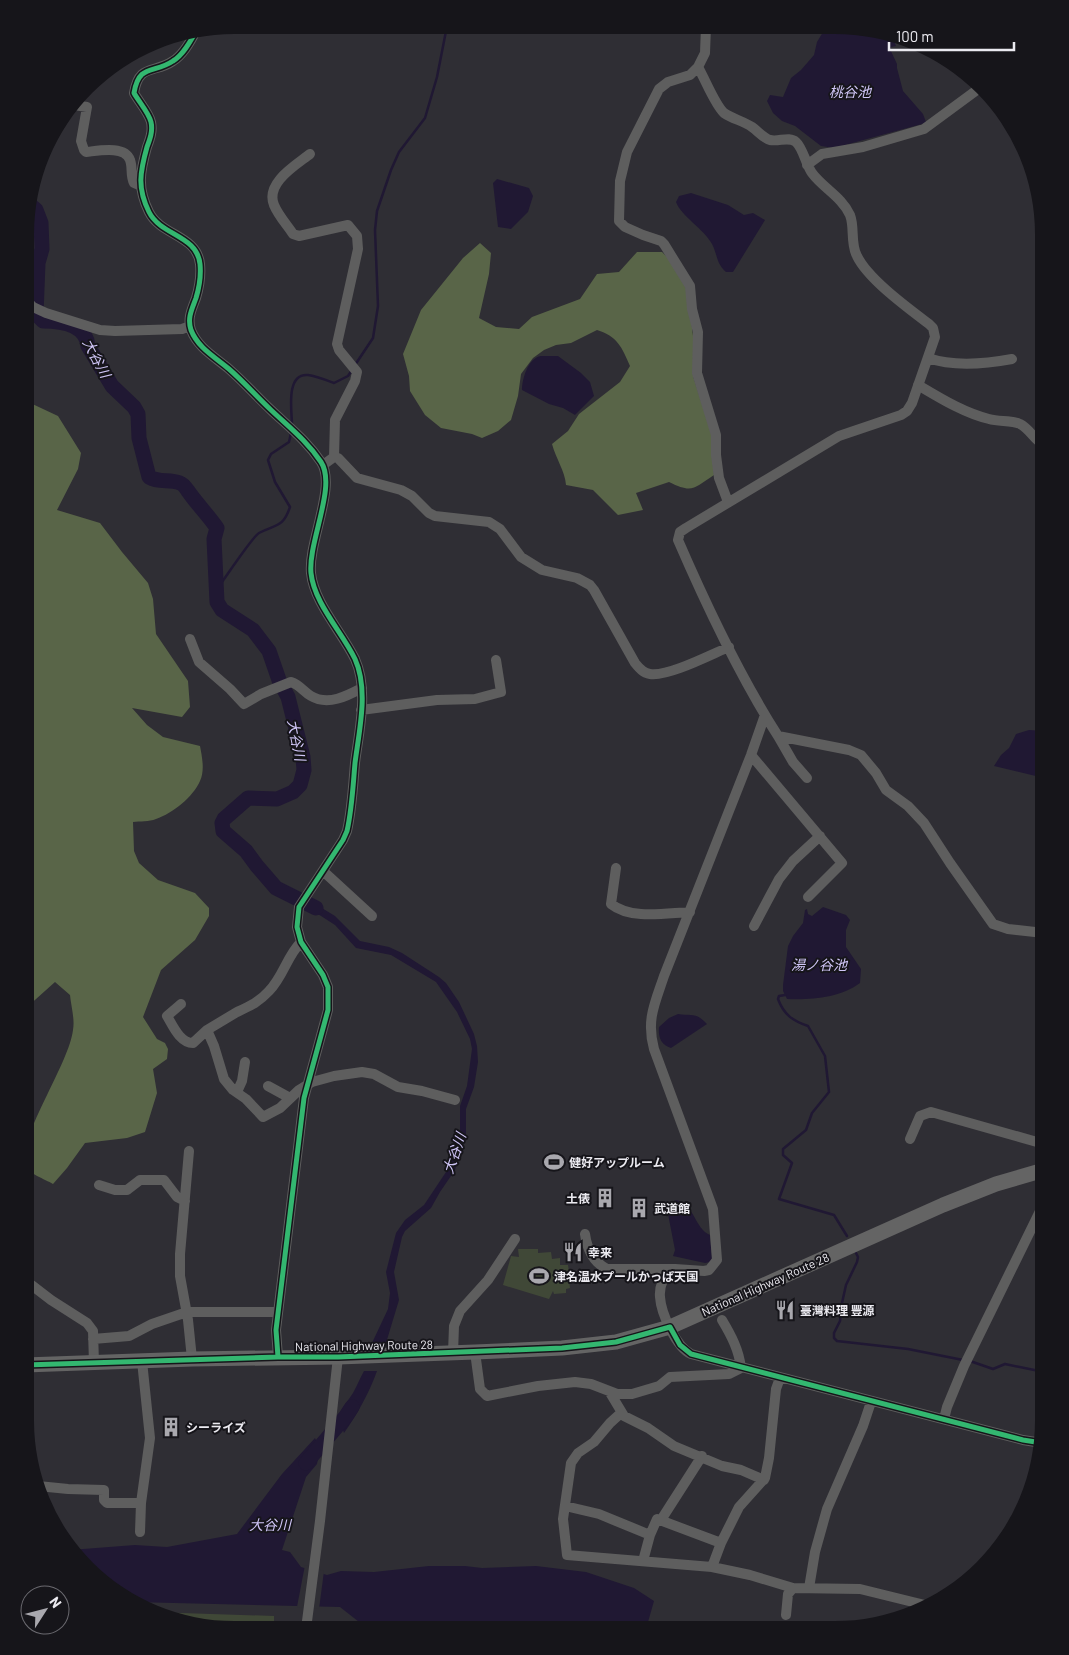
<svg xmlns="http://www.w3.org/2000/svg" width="1069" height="1655" viewBox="0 0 1069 1655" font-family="Barlow,'Noto Sans JP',sans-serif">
<rect width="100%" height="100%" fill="#2f2e34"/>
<path fill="#404837" d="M518 1249H538V1253L551 1252 552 1259 560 1258V1265H568L569 1272H572V1279H569L570 1288 566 1289V1293L554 1294 553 1291 549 1299 503 1285 511 1256 519 1257Z
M151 1612 274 1616V1628H207Z"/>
<path fill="#596548" d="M480 243 491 253 489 274 479 318 496 327 519 329 532 317 580 299 597 274 619 272 637 252H662L672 262 688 292 693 336V376L713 438 714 475C694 488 693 494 669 482L636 493 643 510 618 515 593 490 566 485C565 471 556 459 552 444L568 431 579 414 620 382 630 366C622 347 617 336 597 330L571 343 556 345 544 350 533 358 521 374 518 396 511 420 498 431 482 438 472 434 441 428 425 415 410 391 409 376 403 354 421 310 463 258Z
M26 401 58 416 81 453 78 469 57 510 100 523 122 552 148 583 153 599 156 634 188 681 190 707 182 717 132 708 147 725 163 737 200 746C202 757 205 770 200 781 193 797 173 813 156 819 149 822 140 821 133 822L134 851 139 863 158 880 195 893 209 908V916L195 940 161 970 143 1017 157 1039 165 1043 168 1049 167 1059 153 1069 157 1093 145 1132 127 1138 85 1143 67 1168 53 1184C45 1179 28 1174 25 1164 18 1137 69 1064 73 1030 75 1019 71 1006 70 995L55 982 26 1008Z"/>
<path fill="#201833" d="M826 27H863L891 34 896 46 891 47 890 49 897 64V68L903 91 923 114 926 122 922 124 834 148 821 146 795 126 782 121 773 113 767 101 770 95 783 97 791 78 801 70 814 55 817 42Z
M497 179 529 188 533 196 528 212 511 229 498 227 493 183Z
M691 193 728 205 744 215 753 213 765 220 733 272H726C716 263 718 256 712 244 704 229 681 216 676 202L679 196Z
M541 356H558L581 373 590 382 594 396 575 415 563 408 549 404 522 390C522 379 528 358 541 356Z
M1029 730 1044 731V778L994 766 1001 755 1009 748 1016 734Z
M307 899 335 916 360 941 389 947 402 953 439 977 446 983 459 1002 474 1034 477 1046 478 1062 474 1087 466 1109V1136L455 1170 440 1192 431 1208 405 1231 402 1237 394 1272 399 1300 386 1343H372L388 1309 390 1293 386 1272 396 1233 405 1220 424 1205 450 1166 460 1132V1106L467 1086 472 1049 470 1039 457 1012 436 982 391 955 356 948 335 925 304 905Z
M823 907 846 915 850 920 846 930V947L861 969 860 983C840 998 811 1000 787 999L783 991V985L788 946 793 936 803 923 805 910 807 909 808 914 812 916Z
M678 1014C692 1016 696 1012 707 1024L671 1048C661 1045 658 1037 659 1027L669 1018Z
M676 1200C695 1204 694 1228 710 1235L712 1258 710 1262 705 1263 673 1256 675 1250 667 1209 668 1204Z
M364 1371H377C369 1393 358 1413 344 1433 336 1411 342 1410 353 1393 357 1386 360 1378 364 1371Z
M315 1438 320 1449 317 1464 306 1477 282 1550 290 1552 301 1567 327 1575 341 1571 374 1572 429 1566H465L482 1568 536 1566 586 1572 634 1588 654 1601 646 1629H368L340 1607 133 1602 107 1587 70 1550 135 1545 167 1547 237 1534 282 1474Z"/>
<path fill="#2f2e34" d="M305 1565 324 1571 319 1609 297 1607Z"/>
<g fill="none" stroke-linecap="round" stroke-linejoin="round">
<path stroke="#201833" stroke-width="2.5" d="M355 365 373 338 378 306 375 230 377 211 391 170 399 152 425 118 437 77 447 26
M292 425C292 412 285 373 308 375 316 376 326 380 334 383L348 376 352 370
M217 589C224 580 252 537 259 533 276 524 283 528 290 507L275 482 268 460 271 454 289 442 291 433
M785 995 779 996 778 999C784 1015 793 1021 808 1026L825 1056 829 1092 812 1113 806 1130 783 1149V1155L792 1163 779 1199 834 1215 847 1236
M856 1253 858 1257 857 1262 846 1285 842 1303 840 1321 834 1333V1338L837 1341 908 1349 963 1360
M970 1361 993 1369 1005 1364 1044 1372"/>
<path stroke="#201833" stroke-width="15" d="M28 203 36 210 41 223 42 249 38 263 36 314 43 321C61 321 86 324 88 346L112 386 134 407 138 414 139 438 149 477C159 483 169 479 180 483 183 484 186 488 188 491 197 504 208 515 217 528L214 539 217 602 222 610 253 630 269 651 279 680 288 697 303 757 304 770 300 785 293 792 277 799 248 798 224 819 222 823 223 831 246 851 257 866 276 888 316 908
M306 1463 346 1416 352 1407"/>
<path stroke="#5e5e5e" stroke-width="10" d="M706 26 705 53 698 67 690 75 668 82 659 89 627 152 620 181 619 221 625 227 643 235 661 241 664 244 690 286 692 309 698 332 697 373 716 435V455L719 478 728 502
M195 33C190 42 183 55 173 61 154 74 139 63 134 93 139 102 149 113 151 122 153 131 150 139 147 147 140 172 137 188 149 212 161 236 197 235 200 264 201 274 199 288 196 298 192 309 187 318 191 330 198 348 215 357 229 369 244 382 257 397 271 410 289 427 307 441 321 462 337 486 308 542 311 573 314 603 342 632 355 659 369 690 359 731 355 763 353 786 352 809 347 831L343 840 299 907 297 927 301 942 323 975 328 987V1010L304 1098 276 1330 278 1357
M698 67C705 79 715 105 724 113 733 119 743 121 752 127 758 131 763 138 770 140 779 142 789 136 796 142 803 148 806 165 812 173 823 188 842 197 850 215 855 228 850 243 857 256 868 279 908 308 929 324L933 328 935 337 912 403 907 411 901 415 839 436 686 528 680 532 678 540C707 607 739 675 778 736L849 750 861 755 876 773 886 790 908 806 924 823 950 863 993 924 1008 929 1044 933
M74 105 87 107 81 141 84 150 86 152C97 151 125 145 130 160 133 168 130 176 134 183L141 186
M310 154C296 165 265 183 274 205 278 215 287 225 293 234L299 236 348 225 357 236 358 249 337 344 339 350 357 372 355 381 335 420 334 457
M807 165 822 154 863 147 924 129 981 87
M27 301 33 307 46 313 100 330 115 331 182 329 190 326
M928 358C954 367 985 364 1012 359
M918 385C940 398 964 413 989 419 999 422 1011 420 1020 424 1030 429 1034 440 1044 445
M323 465 334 457 338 458 357 478 401 490 412 496 429 513 435 516 489 522 500 529 521 557 542 570 577 578 590 585 594 590 635 663C639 668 643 673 650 674 668 677 712 654 729 647
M190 639 199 662 230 689 244 704 261 694 291 682C300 685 304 692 311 696 328 706 347 696 362 688
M361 710 437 700 475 699 501 692 496 660
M778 736 793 762 807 778
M751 755 842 863 808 897
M616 868 611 904C631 920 666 913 690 912
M323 871 372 916
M754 926 779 879 793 861 820 836
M301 942C287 956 283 977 269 991 259 1002 250 1006 237 1012 227 1018 217 1024 207 1030L214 1046 224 1079 233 1090 246 1099 263 1117 280 1108 299 1090 312 1082 334 1076 362 1072 374 1074 398 1087 422 1091 455 1100
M181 1004 167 1016C173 1026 180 1043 193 1043L207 1030
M268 1086 290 1098
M237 1092 242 1081 245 1062
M910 1139 920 1116 931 1112 1044 1144
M189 1151 180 1254V1276L188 1320 192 1359
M99 1185 115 1190H127L140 1180H164L177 1197 185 1201
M585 1234C587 1249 593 1262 607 1269H675L704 1271 709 1270 717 1260 713 1209 654 1049C646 1020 655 1003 664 976L751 755 765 715
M672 1269C664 1275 659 1286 660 1297 661 1313 676 1347 691 1354L1023 1440 1042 1443
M25 1280 51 1300 87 1323 93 1331 94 1363
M93 1339 129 1336 152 1324 187 1312H278
M475 1352 480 1389 487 1396 538 1386 575 1382 591 1384 617 1394H632L659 1386 670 1377 729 1374 741 1368C739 1350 731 1335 722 1320
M453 1353 454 1326 460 1311 488 1280 515 1239
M609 1391 624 1416 648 1428 674 1446 722 1466 741 1470 764 1480
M25 1413 27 1433
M621 1413 610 1423 594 1442 578 1453 571 1463 563 1519 567 1555 712 1567 750 1575 793 1588
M944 1419 947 1407 964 1366 1044 1203
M38 1486 68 1489 104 1490V1500L107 1503H141L150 1438 142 1361
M565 1506 599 1514 650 1535
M661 1520 702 1456
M140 1532 141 1503
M643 1561 650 1535 657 1519 721 1543
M712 1567 721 1543 739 1507 765 1478 769 1458 776 1389 780 1378
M809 1588 815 1552 827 1509 863 1426 871 1402
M786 1615 788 1594 793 1588 860 1589 929 1606
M306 1629 320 1521 338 1357"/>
<path stroke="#646464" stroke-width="15" d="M25 1365 192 1359 338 1357 475 1352 562 1348 616 1342 670 1327 943 1205 996 1184 1044 1170"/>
<defs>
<path id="cycleway" d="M195 33C190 42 183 55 173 61 154 74 139 63 134 93 139 102 149 113 151 122 153 131 150 139 147 147 140 172 137 188 149 212 161 236 197 235 200 264 201 274 199 288 196 298 192 309 187 318 191 330 198 348 215 357 229 369 244 382 257 397 271 410 289 427 307 441 321 462 337 486 308 542 311 573 314 603 342 632 355 659 369 690 359 731 355 763 353 786 352 809 347 831L343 840 299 907 297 927 301 942 323 975 328 987V1010L304 1098 276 1330 278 1357
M25 1365 278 1357H338L562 1348 616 1342 670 1327 680 1345 691 1354 1023 1440 1042 1443"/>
</defs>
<use href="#cycleway" stroke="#16151a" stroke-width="8"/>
<use href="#cycleway" stroke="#33b770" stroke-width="5"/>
</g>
<defs>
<symbol id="stadium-bare" viewBox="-9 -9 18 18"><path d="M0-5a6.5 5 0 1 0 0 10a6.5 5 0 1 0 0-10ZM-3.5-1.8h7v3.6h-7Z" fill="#a9a8ae" stroke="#16151a" stroke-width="2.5" paint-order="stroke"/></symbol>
<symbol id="building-bare" viewBox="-9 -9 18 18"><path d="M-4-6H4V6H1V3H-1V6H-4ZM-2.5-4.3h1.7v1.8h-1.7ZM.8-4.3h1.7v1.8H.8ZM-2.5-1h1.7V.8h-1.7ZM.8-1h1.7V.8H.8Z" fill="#a9a8ae" stroke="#16151a" stroke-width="2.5" paint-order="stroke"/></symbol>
<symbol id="restaurant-bare" viewBox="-9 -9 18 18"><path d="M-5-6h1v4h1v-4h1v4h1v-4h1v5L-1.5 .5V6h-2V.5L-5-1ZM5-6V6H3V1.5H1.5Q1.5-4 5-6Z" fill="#a9a8ae" stroke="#16151a" stroke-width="2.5" paint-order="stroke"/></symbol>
</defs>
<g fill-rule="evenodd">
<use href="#stadium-bare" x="540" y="1148" width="28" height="28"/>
<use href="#building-bare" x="591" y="1184" width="28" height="28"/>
<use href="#building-bare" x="625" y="1194" width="28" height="28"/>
<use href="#restaurant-bare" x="559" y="1238" width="28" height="28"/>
<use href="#stadium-bare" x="525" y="1262" width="28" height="28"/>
<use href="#restaurant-bare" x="771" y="1296" width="28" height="28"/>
<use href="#building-bare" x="157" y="1413" width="28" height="28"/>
</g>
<g text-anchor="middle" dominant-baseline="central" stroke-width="4" stroke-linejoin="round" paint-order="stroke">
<g font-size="12" font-weight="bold" fill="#ebeaf0" stroke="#16151a" text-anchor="start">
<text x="569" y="1162">健好アップルーム</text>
<text x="590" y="1198" text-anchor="end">土俵</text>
<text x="654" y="1208">武道館</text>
<text x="588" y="1252">幸来</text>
<text x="554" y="1276">津名温水プールかっぱ天国</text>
<text x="800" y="1310">臺灣料理 豐源</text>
<text x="186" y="1427">シーライズ</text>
</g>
<g font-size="12" fill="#ebeaf0" stroke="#16151a">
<text transform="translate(765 1284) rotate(-24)">National Highway Route 28</text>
<text transform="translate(364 1345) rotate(-1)">National Highway Route 28</text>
</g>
<g font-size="14" font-style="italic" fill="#d0c6f7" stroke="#16151a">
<text x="850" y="91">桃谷池</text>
<text transform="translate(97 358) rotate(62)">大谷川</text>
<text transform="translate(297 740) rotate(79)">大谷川</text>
<text x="819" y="964">湯ノ谷池</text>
<text transform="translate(454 1153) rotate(-71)">大谷川</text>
<text x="270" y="1524">大谷川</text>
</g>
</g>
<path d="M0 0H1069V1655H0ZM234 34H835A200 200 0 0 1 1035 234V1421A200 200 0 0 1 835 1621H234A200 200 0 0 1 34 1421V234A200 200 0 0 1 234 34Z" fill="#16151a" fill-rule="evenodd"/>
<g transform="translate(45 1610) rotate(54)"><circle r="24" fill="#16151a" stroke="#6b6a70"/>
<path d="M0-4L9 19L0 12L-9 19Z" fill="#a9a8ae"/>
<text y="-8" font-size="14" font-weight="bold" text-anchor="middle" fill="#ebeaf0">N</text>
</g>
<path d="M889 42v8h125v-8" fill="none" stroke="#ebeaf0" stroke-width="2.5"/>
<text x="896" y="42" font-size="15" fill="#ebeaf0" stroke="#16151a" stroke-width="4" paint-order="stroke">100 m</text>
</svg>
